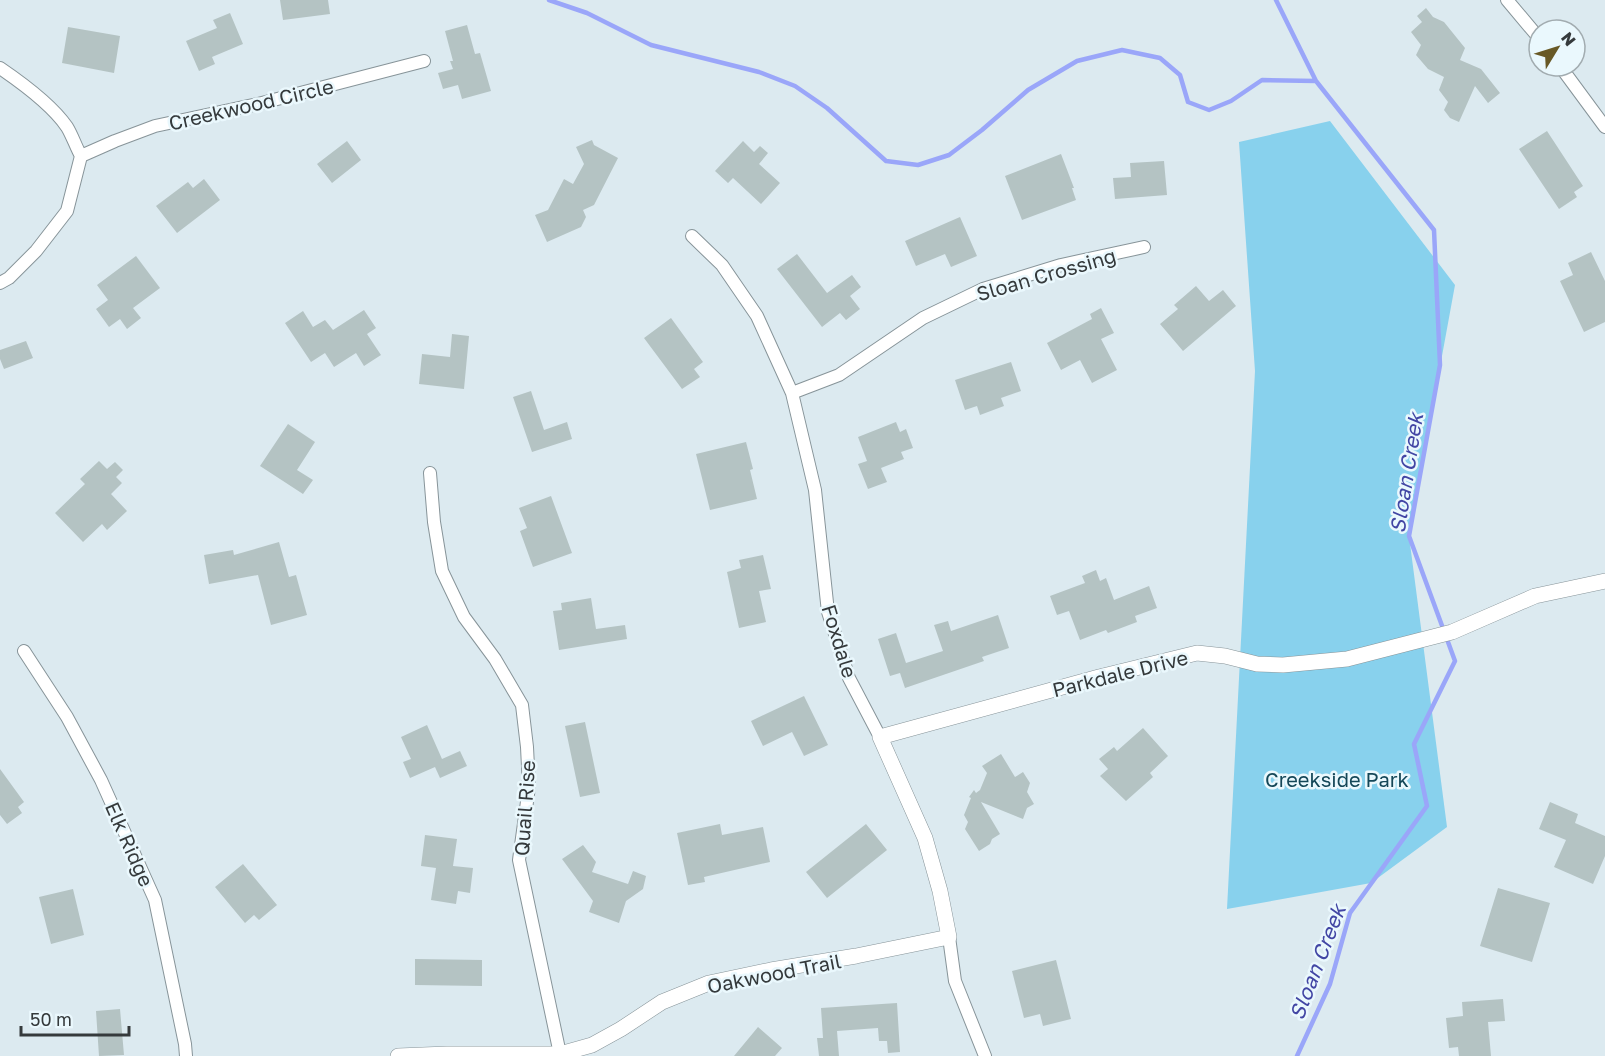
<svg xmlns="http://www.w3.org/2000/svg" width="1605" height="1056" viewBox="0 0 1605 1056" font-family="'Golos Text',sans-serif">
<rect width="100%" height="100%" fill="#dceaf0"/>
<path fill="#88d1ed" d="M1330 121 1455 285 1409 536 1447 827 1371 883 1227 909 1255 371 1239 142Z"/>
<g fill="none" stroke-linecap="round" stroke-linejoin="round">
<path stroke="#9aa6f9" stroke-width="4.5" d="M549 0 587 13 651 45 759 72 795 86 827 108 886 161 918 165 949 155 982 130 1028 90 1077 61 1122 50 1160 58 1180 75 1188 102 1209 110 1231 101 1262 80 1316 81
M1276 0 1316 81 1434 230 1440 365 1409 536 1455 661 1414 744 1427 806 1350 913 1330 984 1297 1056"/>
</g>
<path fill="#b4c3c3" d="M280 0H328L330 14 283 20Z
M1426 8 1433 17 1444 22 1465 48 1460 60 1481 69 1500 93 1488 103 1475 86 1459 122 1450 118 1444 110 1448 102 1439 90 1444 77 1428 69 1416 55 1421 45 1411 32 1422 22 1417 16Z
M230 13 243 44 212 57 215 64 199 71 186 41 217 28 213 20Z
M467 25 475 54 480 53 491 91 462 99 458 85 443 89 438 73 453 69 450 61H453L445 31Z
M68 27 120 36 114 73 62 63Z
M1547 131 1583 186 1574 192 1577 197 1559 209 1519 149Z
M592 140 594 145 618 158 594 205 583 210 586 217 581 227 547 242 535 215 548 210 564 179 573 184 584 164 576 147Z
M347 141 361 160 332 183 317 164Z
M743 141 754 152 760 146 768 153 759 164 780 183 761 204 733 178 728 183 715 171Z
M1061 154 1074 188H1072L1076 200 1022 220 1005 176Z
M1164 161 1167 195 1115 199 1113 178 1131 177 1130 163Z
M204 179 220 200 177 233 156 206 188 182 193 188Z
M960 217 977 256 951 267 945 254 916 266 905 241Z
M1591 252 1605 281V322L1584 332 1560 281 1573 275 1568 263Z
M797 254 827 293 852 275 861 287 850 296 860 309 846 320 840 313 822 327 777 269Z
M136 256 160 288 133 308 141 318 127 329 120 319 109 327 96 309 108 300 97 285Z
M1196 286 1209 301 1223 290 1236 306 1183 351 1160 324 1178 309 1174 305Z
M1101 308 1114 333 1101 339 1117 370 1092 383 1080 360 1061 370 1047 343 1092 319 1090 314Z
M364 310 376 328 367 334 381 355 364 366 356 353 334 367 325 353 311 362 285 323 303 311 313 327 325 320 333 330Z
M671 318 703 362 694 369 700 377 682 389 644 338Z
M452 334 469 336 464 389 419 384 422 354 450 357Z
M26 341 33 358 4 369 0 359V350Z
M1011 362 1021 391 1001 398 1004 406 980 415 977 406 965 410 955 380Z
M531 391 544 430 567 422 572 439 532 452 513 397Z
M896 422 900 432 906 429 913 448 901 452 904 459 881 468 887 482 868 489 858 464 867 461 858 437Z
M288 424 315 442 297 470 313 480 303 494 260 466Z
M746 442 753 469 750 470 757 499 710 510 696 454Z
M99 461 107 469 115 462 123 470 116 477 122 483 111 494 127 511 107 530 102 524 83 542 55 513 85 484 80 479Z
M551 496 572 553 533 567 520 531 527 528 519 508Z
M279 542 289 577 296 575 307 615 271 625 258 575 209 584 204 555 233 550 234 555Z
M763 555 771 589 759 591 766 622 739 628 727 572 741 568 739 560Z
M1096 570 1100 581 1106 578 1114 600 1149 586 1157 608 1135 616 1137 622 1108 633 1106 630 1080 640 1069 611 1057 615 1050 596 1085 583 1082 576Z
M591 598 596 629 625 625 627 639 559 650 553 611 562 610 561 603Z
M998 615 1009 648 982 657 984 661 905 688 900 673 890 676 878 639 896 633 906 663 943 651 934 625 948 621 951 631Z
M804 696 828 745 804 756 792 732 763 746 751 721Z
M585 722 600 793 580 797 565 726Z
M427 725 442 759 460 751 467 766 440 778 435 767 410 778 403 762 411 759 401 737Z
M1143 728 1168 756 1150 773 1153 777 1126 801 1100 776 1108 769 1099 759 1114 747 1117 751Z
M1001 754 1015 777 1023 772 1030 783 1027 792 1034 804 1027 808 1023 819 981 802 1000 834 992 839 990 844 979 851 965 829 968 822 964 815 971 798 969 797 974 790 976 793 980 790 987 773 982 766Z
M0 769 24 802 18 807 22 813 7 824 0 815Z
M1550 802 1578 814 1575 823 1605 836V856L1593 884 1554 867 1566 840 1539 829Z
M720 824 722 835 763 827 770 862 704 877 705 882 688 885 677 833Z
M866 824 887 850 827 898 806 872Z
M425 835 457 839 453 866 473 868 470 893 458 891 456 904 431 900 436 868 421 866Z
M583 845 596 862 592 872 628 884 633 871 646 876 643 889 626 901 619 923 589 912 593 901 562 859Z
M243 864 277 905 259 920 254 915 245 923 215 887Z
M1498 888 1550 903 1532 962 1480 946Z
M73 889 84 935 51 944 39 897Z
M415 959 482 960V986L415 985Z
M1056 960 1071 1019 1043 1026 1040 1014 1024 1018 1012 971Z
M1503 999 1505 1021 1488 1022 1491 1056H1459L1458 1047 1449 1048 1446 1018 1463 1016 1462 1002Z
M897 1003 900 1052 888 1053 887 1041H879L878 1028 837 1031 839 1056H819L817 1038H823L821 1008Z
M120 1009 124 1055 99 1056 96 1011Z
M758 1027 782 1048 775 1056H734Z"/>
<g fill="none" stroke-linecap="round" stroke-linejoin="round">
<defs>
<path id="minor" d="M1507 0 1539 38
M1560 66 1605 127
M0 68C22 83 52 105 67 127 72 135 76 147 81 156
M81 156 115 141 155 126 258 104 424 61
M692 236 722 265 757 316 792 393 815 490 828 612 849 678 880 737
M0 283 9 278 36 251 67 211 81 156
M792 393 839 375 923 318 983 289 1061 265 1144 247
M430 473 434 522 442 571 464 617 495 659 522 705 527 747 529 787 519 860 560 1054
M24 651 67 717 101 780 155 900 185 1044 186 1056
M949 937 955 981 985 1056"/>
<path id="tertiary" d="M398 1056 447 1054H560L592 1045 621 1029 662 1002 709 983 771 970 856 956 949 937 940 891 925 838 880 737 1099 677 1197 653 1225 656 1257 664 1283 665 1347 659 1452 632 1535 596 1605 581"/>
</defs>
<use href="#minor" stroke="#879499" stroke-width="14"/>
<use href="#tertiary" stroke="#879499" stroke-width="16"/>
<use href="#minor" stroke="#fff" stroke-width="12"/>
<use href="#tertiary" stroke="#fff" stroke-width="15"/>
</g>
<g text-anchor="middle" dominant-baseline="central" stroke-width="5" stroke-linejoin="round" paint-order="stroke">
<g font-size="20" fill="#353a3c" stroke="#eaf8fd">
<text transform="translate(251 104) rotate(-13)">Creekwood Circle</text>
<text transform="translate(1046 274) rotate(-16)">Sloan Crossing</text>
<text transform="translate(840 641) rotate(73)">Foxdale</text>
<text transform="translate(1120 673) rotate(-14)">Parkdale Drive</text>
<text transform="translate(524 808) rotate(-86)">Quail Rise</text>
<text transform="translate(130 844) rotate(66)">Elk Ridge</text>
<text transform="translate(774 973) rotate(-11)">Oakwood Trail</text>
</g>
<g font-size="20" fill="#144758" stroke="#eaf8fd">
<text x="1337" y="779">Creekside Park</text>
</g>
<g font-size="21" font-style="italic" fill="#4246a4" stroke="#eaf8fd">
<text transform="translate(1406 473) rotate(-81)">Sloan Creek</text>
<text transform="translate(1317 962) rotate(-69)">Sloan Creek</text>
</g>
</g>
<g transform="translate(1557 48) rotate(52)"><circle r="28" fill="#eaf8fd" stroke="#a2acb0" stroke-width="1.5"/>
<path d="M0-4.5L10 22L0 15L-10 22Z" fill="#685926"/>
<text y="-9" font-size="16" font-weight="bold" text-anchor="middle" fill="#353a3c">N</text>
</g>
<path d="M21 1026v9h108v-9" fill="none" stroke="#353a3c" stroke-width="3"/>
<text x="30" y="1026" font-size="18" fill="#353a3c" stroke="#eaf8fd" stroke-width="4.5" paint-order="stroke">50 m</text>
</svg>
